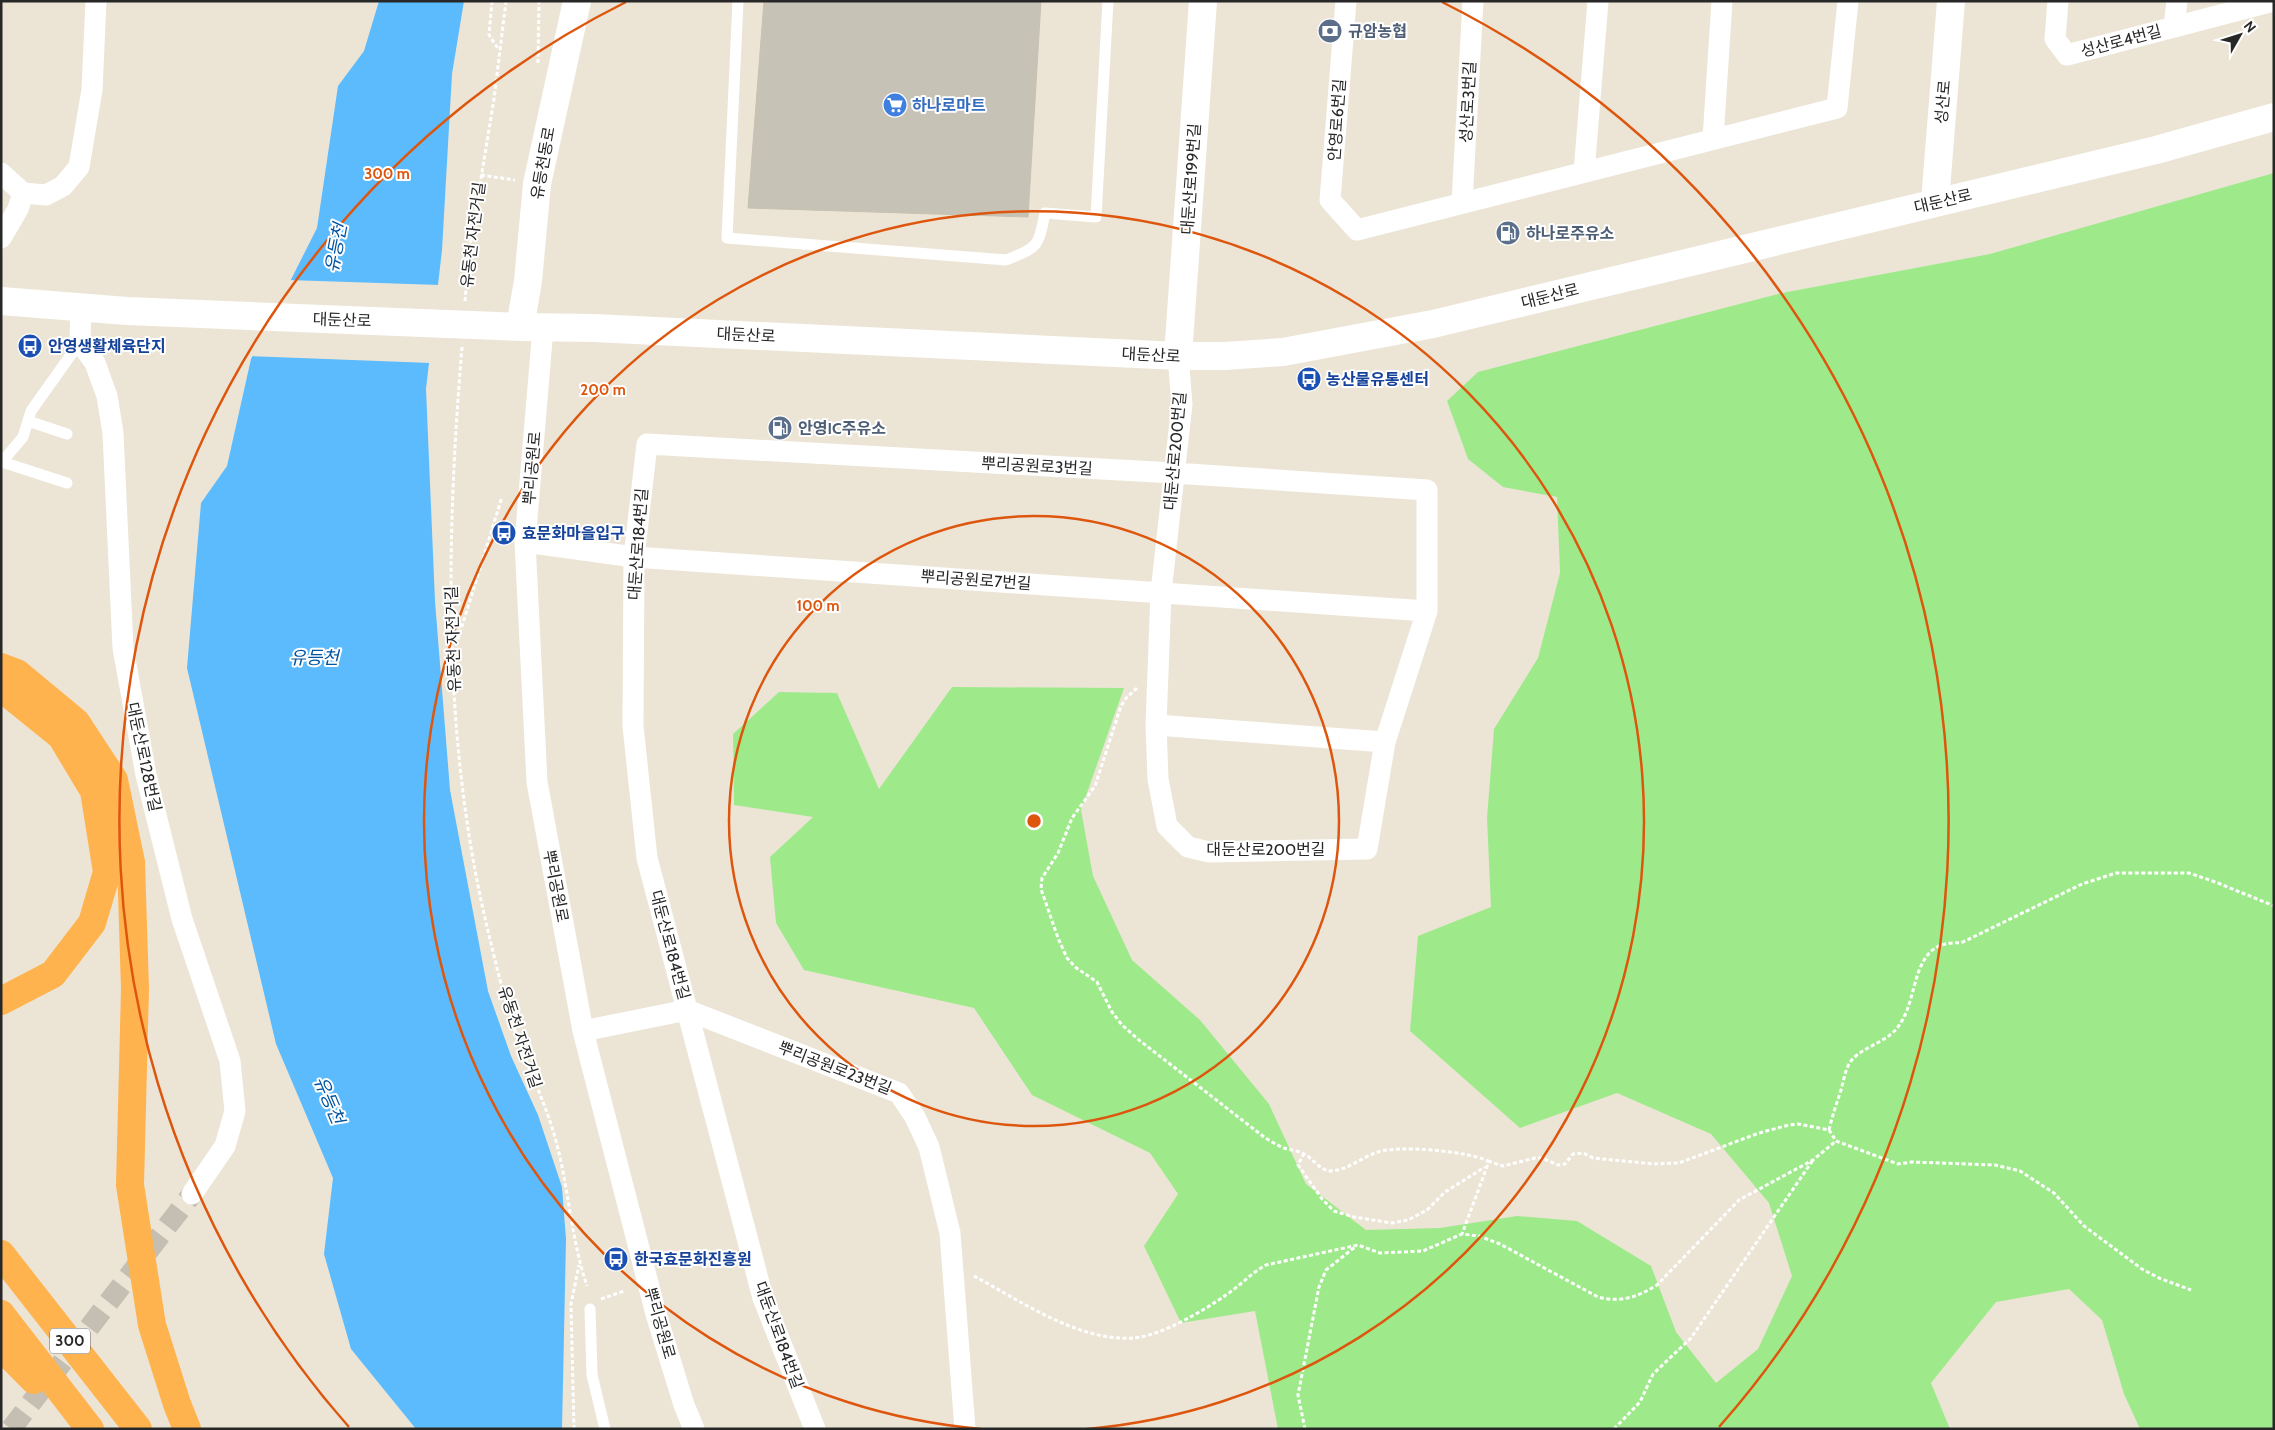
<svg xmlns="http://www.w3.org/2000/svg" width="2275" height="1430" viewBox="0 0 2275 1430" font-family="Cabin,'Noto Sans KR',sans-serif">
<rect width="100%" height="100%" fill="#ece5d6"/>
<path fill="#9eea8b" d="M2274 173V1429H2140L2124 1394 2102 1320 2069 1289 1996 1302 1931 1383 1950 1429H1278L1255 1311 1181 1323 1144 1246 1178 1194 1150 1153 1032 1095 974 1008 804 970 776 923 770 857 813 817 734 805 733 734 779 692 837 693 879 789 952 687 1124 688 1081 810 1093 876 1132 960 1200 1020 1269 1104 1306 1184 1366 1230 1440 1228 1517 1216 1577 1221 1651 1266 1676 1332 1716 1383 1758 1349 1792 1276 1769 1203 1711 1134 1617 1093 1520 1128 1410 1031 1418 936 1491 907 1487 818 1494 729 1538 658 1560 573 1557 497 1503 487 1468 459 1447 401 1478 372 1782 293 1990 254Z"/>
<path fill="#5bbbfc" d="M379 1H464L452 74 442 250 426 389 435 601 450 790 488 991 511 1056 538 1115 562 1187 566 1239 562 1429H416L351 1349 324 1254 333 1178 276 1044 187 668 201 503 227 466 251 359 317 228 338 86 364 51Z"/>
<path fill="#ece5d6" d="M288 280 440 285 431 363 249 356Z"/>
<path fill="#c6c2b6" stroke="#c7c2b0" d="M764 1H1041L1028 217 748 208Z"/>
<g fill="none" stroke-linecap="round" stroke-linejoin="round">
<path stroke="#c5bfb3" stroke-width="21" stroke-dasharray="21 11" stroke-linecap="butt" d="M11 1429 192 1194"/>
<path stroke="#fff" stroke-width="3" stroke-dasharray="4 2.5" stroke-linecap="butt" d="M492 1 489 35 499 50
M538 63 539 1
M481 175 515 180
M465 301 469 252 494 99 506 1
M462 347C446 541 442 740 488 931 495 960 502 990 511 1019 524 1060 545 1100 556 1141 569 1189 571 1239 587 1286
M454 652 502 497
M1137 688 1127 697 1121 706 1095 786 1072 818 1058 853 1042 878 1041 889 1058 938 1067 958 1075 967 1097 982 1112 1012 1122 1025 1139 1040 1264 1137C1270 1141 1277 1145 1284 1148 1291 1150 1300 1151 1306 1155 1314 1160 1321 1171 1331 1171 1348 1170 1362 1157 1378 1152 1398 1145 1468 1151 1488 1161V1164L1462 1234
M1829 1130C1832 1117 1836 1105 1840 1093 1845 1079 1844 1065 1857 1055 1871 1044 1890 1040 1900 1024 1920 995 1910 939 1961 943L2082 884 2116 873H2189L2218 883 2274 906
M1304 1153 1298 1165 1322 1199 1334 1211 1354 1217 1392 1223 1408 1220 1427 1210 1445 1192 1485 1167
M1488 1161 1503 1166 1535 1158H1542L1558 1165 1565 1164 1573 1154C1581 1153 1586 1153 1593 1158L1654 1164 1679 1163 1759 1133 1789 1125 1798 1124 1829 1130 1836 1141 1898 1164 1912 1162 1995 1165 2020 1171 2054 1193 2084 1226 2142 1269 2159 1278 2191 1290
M974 1276C1019 1300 1079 1342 1133 1338 1161 1336 1203 1311 1226 1295 1240 1286 1251 1273 1266 1265L1358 1245 1380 1253 1423 1251 1462 1234 1479 1236 1500 1244 1598 1297C1620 1303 1638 1297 1657 1285L1739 1200 1813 1160 1836 1141
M601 1299 624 1291
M574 1429 571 1304 579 1265
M1305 1429 1298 1395 1319 1287 1326 1270 1355 1247
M1614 1429 1640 1402 1653 1374 1691 1338 1813 1160"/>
<path stroke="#fff" stroke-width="11" d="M738 1 727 238 1006 260C1039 247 1038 247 1045 213L1096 217 1108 1
M28 421 67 434
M2 462 67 483
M1 463 23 437 31 411 80 342
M590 1309 592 1375 605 1429"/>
<path stroke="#fff" stroke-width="21" d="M1346 1 1330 200 1357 230 1837 108 1848 1
M2058 1 2055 39 2067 55 2274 1
M2174 27 2177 1
M1713 139 1722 1
M1584 172 1598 1
M1 173 23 193
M23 193 46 195 63 186 79 167 92 90 96 1
M1462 203 1473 1
M1 238 18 209 23 193
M81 306 80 342 95 363 107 396 113 433 123 648 146 775 182 919 230 1061 235 1111 225 1146 192 1194
M543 328 525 542 537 782 583 1031 656 1314 684 1405 694 1429
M525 542 634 557 1427 611
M1156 725 1385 742
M583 1031 687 1010 899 1093 915 1117 929 1147 950 1233 965 1429
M815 1429 763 1298 647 858 633 726 634 557 647 444 1174 473 1427 490V611L1385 742 1367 849 1209 852 1188 847 1167 826 1158 779 1156 725 1161 592 1182 404 1178 356"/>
<path stroke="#fff" stroke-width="28" d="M1935 202 1951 1
M1 301 127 311 520 327 594 328 1178 356H1225L1283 352 1433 324 2156 150 2274 117
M520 327 528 281 537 184 577 1
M1178 356 1203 1"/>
<path stroke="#ffb34e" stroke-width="28" d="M1 667 17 673 76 722 114 780 131 862 135 989 130 1185 152 1325 177 1404 187 1429
M1 691 9 694 61 736 94 791 107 872 92 923 53 974 1 1001
M1 1254 138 1429
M1 1314 90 1429
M1 1347 34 1380"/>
</g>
<g fill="none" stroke="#de560d" stroke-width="2.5">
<circle cx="1034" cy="821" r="305"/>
<path d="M981 1429A610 610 0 1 1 1087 1429"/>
<path d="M349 1427A915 915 0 0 1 626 2M1442 2A915 915 0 0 1 1719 1427"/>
</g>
<defs>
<symbol id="bank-disc" viewBox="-11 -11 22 22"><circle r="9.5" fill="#5c6f8a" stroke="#fff"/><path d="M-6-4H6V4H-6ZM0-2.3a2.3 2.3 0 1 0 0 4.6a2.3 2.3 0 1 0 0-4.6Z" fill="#fff"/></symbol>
<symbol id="supermarket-disc" viewBox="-11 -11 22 22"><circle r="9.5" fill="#3f7fe0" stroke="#fff"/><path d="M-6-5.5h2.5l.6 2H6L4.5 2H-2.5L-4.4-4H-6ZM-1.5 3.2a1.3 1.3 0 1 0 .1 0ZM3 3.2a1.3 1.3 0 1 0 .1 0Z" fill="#fff"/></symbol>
<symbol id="fuel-disc" viewBox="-11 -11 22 22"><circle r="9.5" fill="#5c6f8a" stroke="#fff"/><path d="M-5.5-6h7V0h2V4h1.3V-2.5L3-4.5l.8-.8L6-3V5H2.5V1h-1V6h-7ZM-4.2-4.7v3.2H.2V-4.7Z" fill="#fff"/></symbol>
<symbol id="bus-disc" viewBox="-11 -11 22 22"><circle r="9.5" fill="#1a4fb4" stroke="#fff"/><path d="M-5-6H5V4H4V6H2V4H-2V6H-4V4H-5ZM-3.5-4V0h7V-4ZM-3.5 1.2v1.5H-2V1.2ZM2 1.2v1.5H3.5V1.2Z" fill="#fff"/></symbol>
</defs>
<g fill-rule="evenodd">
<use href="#bank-disc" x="1316" y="17" width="28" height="28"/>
<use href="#supermarket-disc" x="881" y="91" width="28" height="28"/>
<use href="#fuel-disc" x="1494" y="219" width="28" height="28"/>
<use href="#bus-disc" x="16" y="332" width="28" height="28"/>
<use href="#bus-disc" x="1295" y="365" width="28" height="28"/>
<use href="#fuel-disc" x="766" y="414" width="28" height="28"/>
<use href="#bus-disc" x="490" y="519" width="28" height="28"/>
<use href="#bus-disc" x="602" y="1245" width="28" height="28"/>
</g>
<g text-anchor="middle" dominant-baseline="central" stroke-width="4" stroke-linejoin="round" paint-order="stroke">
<rect fill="#fff" stroke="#686868" stroke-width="1" x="50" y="1328.5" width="40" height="25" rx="4"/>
<g font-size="15" font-weight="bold" fill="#272727">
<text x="70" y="1341">300</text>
</g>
<g font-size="16" font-weight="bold" fill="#4e5e75" stroke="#fff" text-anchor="start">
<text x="1348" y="31">규암농협</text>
<text x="1526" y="233">하나로주유소</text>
<text x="798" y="428">안영IC주유소</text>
</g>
<g font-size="16" fill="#272727" stroke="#fff">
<text transform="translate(2121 41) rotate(-15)">성산로4번길</text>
<text transform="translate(1468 102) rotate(-87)">성산로3번길</text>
<text transform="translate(1943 102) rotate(-85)">성산로</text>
<text transform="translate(1337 120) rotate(-86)">안영로6번길</text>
<text transform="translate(543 163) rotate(-80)">유등천동로</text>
<text transform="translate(1191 179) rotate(-86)">대둔산로199번길</text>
<text transform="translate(1943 201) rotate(-13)">대둔산로</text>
<text transform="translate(473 235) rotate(-83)">유동천 자전거길</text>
<text transform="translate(1550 296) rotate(-14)">대둔산로</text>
<text transform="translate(342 320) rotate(2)">대둔산로</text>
<text transform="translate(746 335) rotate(3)">대둔산로</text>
<text transform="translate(1151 355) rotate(3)">대둔산로</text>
<text transform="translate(1175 451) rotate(-85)">대둔산로200번길</text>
<text transform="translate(1037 466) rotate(3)">뿌리공원로3번길</text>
<text transform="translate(532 468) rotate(-85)">뿌리공원로</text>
<text transform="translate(638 544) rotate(-86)">대둔산로184번길</text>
<text transform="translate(976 580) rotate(4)">뿌리공원로7번길</text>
<text transform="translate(453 639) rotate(-92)">유동천 자전거길</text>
<text transform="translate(144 757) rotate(78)">대둔산로128번길</text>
<text x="1266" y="849">대둔산로200번길</text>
<text transform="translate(556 886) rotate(79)">뿌리공원로</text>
<text transform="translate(670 945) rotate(75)">대둔산로184번길</text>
<text transform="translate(520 1037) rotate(72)">유동천 자전거길</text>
<text transform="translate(835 1068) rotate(21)">뿌리공원로23번길</text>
<text transform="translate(660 1323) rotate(74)">뿌리공원로</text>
<text transform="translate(779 1335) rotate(70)">대둔산로184번길</text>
</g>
<g font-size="16" font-weight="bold" fill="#366cbe" stroke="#fff" text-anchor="start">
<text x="912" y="105">하나로마트</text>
</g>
<g font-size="16" font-weight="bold" fill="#164399" stroke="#fff" text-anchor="start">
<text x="48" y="346">안영생활체육단지</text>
<text x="1326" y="379">농산물유통센터</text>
<text x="522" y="533">효문화마을입구</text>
<text x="634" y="1259">한국효문화진흥원</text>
</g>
<g font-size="18" font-style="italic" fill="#0054a2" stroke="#fff">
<text transform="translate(336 248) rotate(-79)">유등천</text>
<text x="314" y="658">유등천</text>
<text transform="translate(329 1100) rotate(67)">유등천</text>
</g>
</g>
<circle cx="1034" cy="821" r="8" fill="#de560d" stroke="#fff" stroke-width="2.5"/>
<g font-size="15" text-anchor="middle" font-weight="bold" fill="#de560d" stroke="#fff" stroke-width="4" stroke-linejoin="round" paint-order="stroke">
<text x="387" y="179">300 m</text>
<text x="603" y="395">200 m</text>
<text x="818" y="611">100 m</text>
</g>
<rect width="2275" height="1430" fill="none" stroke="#272727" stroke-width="5"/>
<g transform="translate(2240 35) rotate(51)" stroke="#ffffff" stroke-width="4" paint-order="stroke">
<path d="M0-4L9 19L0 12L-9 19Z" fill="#272727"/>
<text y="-8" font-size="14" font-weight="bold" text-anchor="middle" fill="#272727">N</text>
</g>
</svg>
